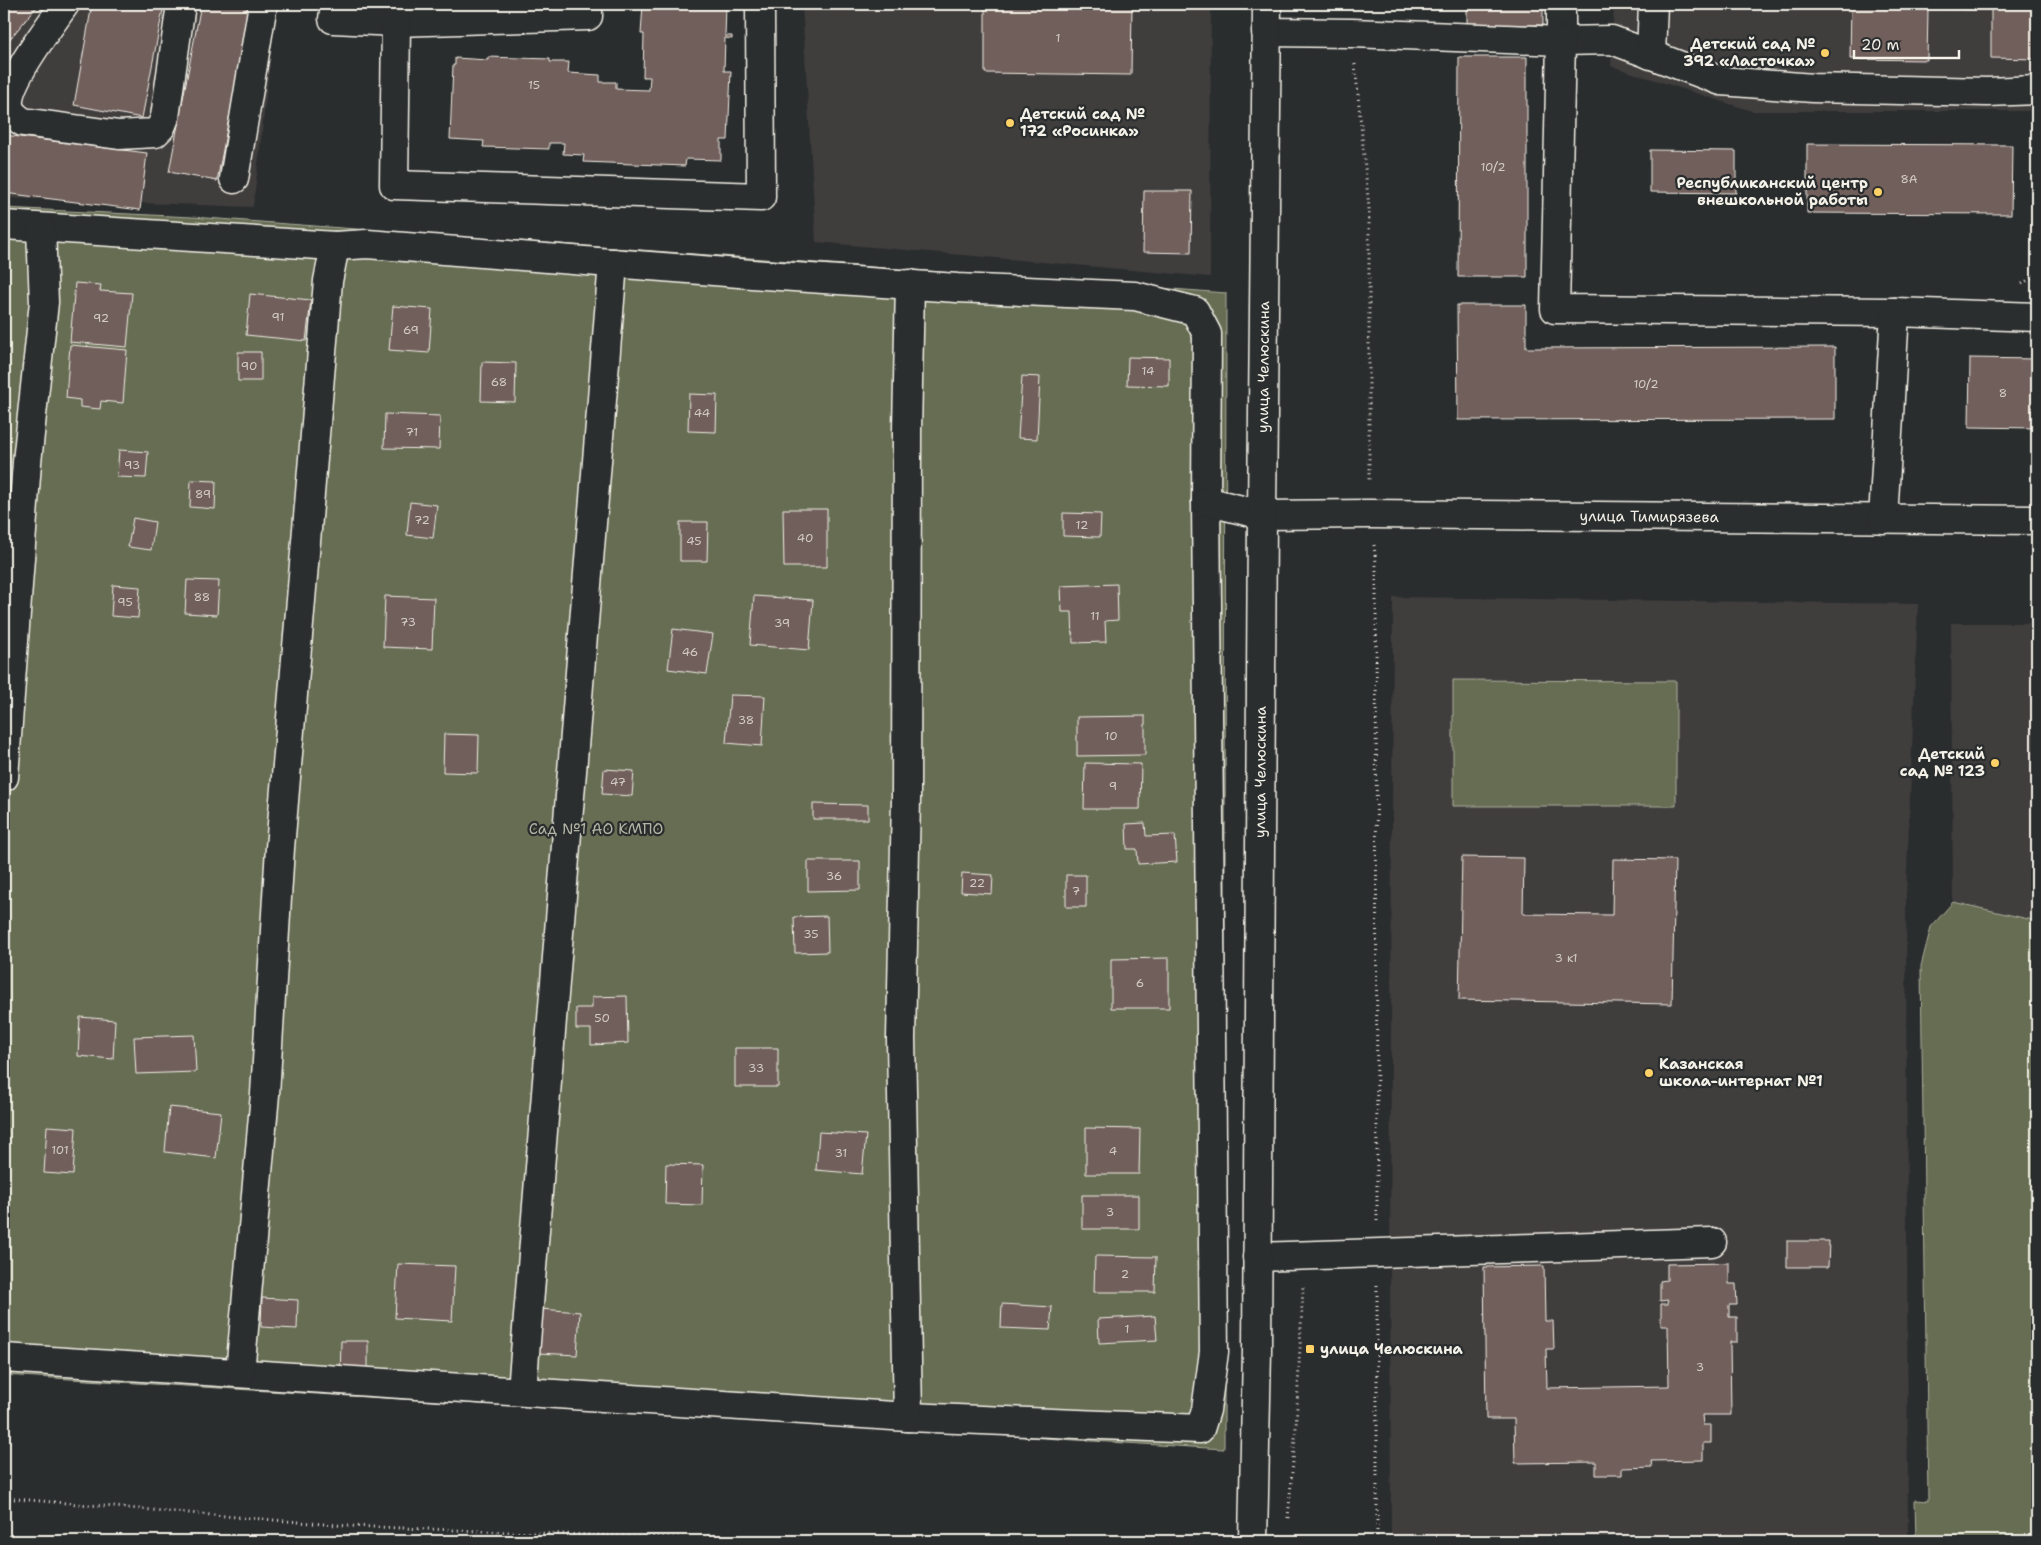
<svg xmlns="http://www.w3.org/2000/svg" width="2041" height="1545" viewBox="0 0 2041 1545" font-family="'Shantell Sans',sans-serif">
<rect width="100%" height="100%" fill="#2a2d2e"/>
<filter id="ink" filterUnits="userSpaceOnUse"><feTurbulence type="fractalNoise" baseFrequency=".02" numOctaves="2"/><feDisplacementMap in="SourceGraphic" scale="10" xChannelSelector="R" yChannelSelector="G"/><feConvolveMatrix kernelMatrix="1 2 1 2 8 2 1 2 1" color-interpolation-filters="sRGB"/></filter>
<g filter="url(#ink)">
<path fill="#3f3c3c" d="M4 4H277L253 207 4 198Z
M802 4H1211L1210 277 816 242Z
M1614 4H2037V111H1752L1611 66Z
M1393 597 1918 604 1906 895 1908 1541H1391L1390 1252Z
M1951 623H2037V921L1953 902Z"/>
<path fill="#666d53" stroke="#adaf9e" d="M4 208 192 217 1226 293 1224 1449 4 1375Z
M1453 680 1676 681V806H1453Z
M1953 902 2037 921V1541H1916L1915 1500 1928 1501 1921 966 1931 927Z"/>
<path fill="#715e5b" stroke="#f4f1e8" d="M4 4H39L4 46Z
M92 4H164L142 118 74 105Z
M201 4H251L217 181 169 172Z
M643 4H733V7H726L725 36H732V39L725 38 724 71H731L728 140H721V160L686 159 685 166 583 162 584 155 563 154 564 143H549V149L483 147 484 141 450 139 453 65H455V58L488 60V57L550 59V62H569L568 73 600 75V82H616V89L649 90 650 77H643L644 34H641Z
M985 4H1132L1131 75 985 73Z
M1467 4H1543V25H1467Z
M1851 4H2037V59L1991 58V10L1928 9 1927 60 1850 59Z
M1459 57H1527V277H1458Z
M4 135 147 153 140 210 4 193Z
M1807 144 2012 145 2011 214 1807 213Z
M1650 150 1736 151V193L1650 192Z
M1144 191H1192L1191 253 1143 252Z
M75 283 101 285 100 291 132 293 127 347 70 342Z
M250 294 311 300 306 341 246 335Z
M1457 305H1526V348L1835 347V419L1458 420Z
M393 306 432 309 429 353 389 350Z
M70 345 127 350 123 403 101 401 100 409 80 407V400L66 398Z
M238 352H261V381H238Z
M1128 357 1169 358V386L1127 385Z
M1970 358 2037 359V428L1969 427Z
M482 362 516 363 515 402 481 401Z
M1022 376 1040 377 1037 439 1018 438Z
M689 394 717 395 716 432 688 431Z
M385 414 440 416 439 449 384 448Z
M119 450 148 452 146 478 117 477Z
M191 480 216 481 215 509 190 507Z
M410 502 437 505 433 538 407 535Z
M783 509H827V567H784Z
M1063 513 1101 514 1100 537 1063 536Z
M133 518 155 522 151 550 128 547Z
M680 522H708L707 561H680Z
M187 580 219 581 217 615 185 613Z
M1117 584 1118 620 1105 621 1106 642 1073 643 1072 612H1062L1061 586Z
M113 585 140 587 138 618 111 616Z
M385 596 434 598 432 649 383 647Z
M754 596 813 600 809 650 750 645Z
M673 629 713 634 707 674 668 669Z
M730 695 765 696 762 746 726 743Z
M1145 716V755L1077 756V717Z
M444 734 479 735 478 773 443 772Z
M1085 763 1141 764 1140 809H1084Z
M604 769 634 771 632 796 602 794Z
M813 804 868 805V819H813Z
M1145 823 1146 836 1175 835 1177 862 1138 864 1137 849H1127L1126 824Z
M1462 857 1524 858 1523 914 1612 915 1613 859 1675 860 1672 1004 1459 1000Z
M808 861H860V890L808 891Z
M962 873 993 875 992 894 961 892Z
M1066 875H1086V907H1066Z
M827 916 828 952 795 953 794 917Z
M1169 958V1008H1111V959Z
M627 996 628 1043 591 1045V1029H576V1008H592V997Z
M80 1017 115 1020 113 1059 78 1056Z
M194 1035 196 1072 136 1074 134 1037Z
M735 1048H778V1087H735Z
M169 1107 221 1112 216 1158 165 1152Z
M47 1126 76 1128 73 1175 44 1173Z
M1086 1128 1140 1129 1139 1174H1086Z
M819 1132 866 1135 862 1174 816 1170Z
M666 1164 703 1165 702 1205 665 1204Z
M1082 1195H1139V1229H1082Z
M1787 1241H1829L1828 1267H1787Z
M1095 1256 1156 1257 1155 1292H1094Z
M1729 1263V1284H1736L1737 1305H1729V1317H1737V1342H1730L1731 1415H1702L1703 1425H1711V1443H1703V1460L1651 1461 1652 1467 1622 1468V1475H1596V1462L1515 1463 1514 1419H1486L1484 1267 1544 1266 1545 1321H1553L1554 1349H1546L1547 1388 1669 1386 1668 1326H1661V1304H1668V1300L1660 1301V1281L1667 1280V1264Z
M398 1264 455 1266 452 1321 395 1318Z
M262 1298 298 1300 297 1329 261 1327Z
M1002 1304 1052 1307 1050 1330 1001 1328Z
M540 1309 580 1312 577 1355 538 1353Z
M1155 1316 1157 1340 1099 1343 1098 1319Z
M341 1341H368V1382L340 1381Z"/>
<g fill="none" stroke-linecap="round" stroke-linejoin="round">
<defs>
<g id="minor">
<path d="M65 4C51 25 6 81 9 105 10 113 17 118 23 122L119 135 155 133 161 127 165 117 181 4"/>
<path d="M335 4 333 19 396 22 588 16V4"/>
<path d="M1561 4V41L1612 40 1721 81 1813 88 1987 92 2037 90"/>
<path d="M396 22 394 185 761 197 760 4"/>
<path d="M1266 32 1352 33 1561 41 1555 309 1895 312 2037 317"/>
<path d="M1651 55 1653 4"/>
<path d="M234 179 263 4"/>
<path d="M4 225 335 246 367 244 765 275 957 288 1135 296 1195 311 1207 334 1206 501 1214 1352 1206 1410 1200 1429 908 1417 4 1358"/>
<path id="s1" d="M1206 501 1262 515 1369 514 2037 520"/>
<path d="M1883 519 1895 312"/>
<path d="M4 777 27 462 44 302 41 229"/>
<path d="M1257 1257 1712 1242"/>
<path d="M240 1373 265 1094 280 848 328 281 335 246"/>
<path d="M522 1391 613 263"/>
<path d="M908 1417 901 1039 906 799 907 430 910 284"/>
</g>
<g id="major">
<path id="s2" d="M1253 1541 1257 1350 1262 515 1267 4"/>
</g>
</defs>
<use href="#minor" stroke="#f4f1e8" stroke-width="31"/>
<use href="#major" stroke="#f4f1e8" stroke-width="31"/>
<path stroke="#f4f1e8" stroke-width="3" stroke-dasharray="1 4" stroke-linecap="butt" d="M1355 64 1369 208V482
M2022 284 2037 274
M1374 545 1376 562 1377 1222
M4 1498 348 1526 723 1540 724 1541
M1288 1518 1296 1427 1303 1287
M1377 1541V1285"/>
<use href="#minor" stroke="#2a2d2e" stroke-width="28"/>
<use href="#major" stroke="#2a2d2e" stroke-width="28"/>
</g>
</g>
<g fill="#ffd166" stroke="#2a2d2e" stroke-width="2">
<circle cx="1825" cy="53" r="5"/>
<circle cx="1010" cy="123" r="5"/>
<circle cx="1878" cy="192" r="5"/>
<circle cx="1995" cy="763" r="5"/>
<circle cx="1649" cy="1073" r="5"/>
<rect x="1305" y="1344" width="10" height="10" rx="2.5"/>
</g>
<g text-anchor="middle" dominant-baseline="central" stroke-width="4.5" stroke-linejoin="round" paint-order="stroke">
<g font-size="12" fill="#d3ccc5">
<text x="1058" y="38">1</text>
<text x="534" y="85">15</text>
<text x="1493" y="167">10/2</text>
<text x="1909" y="179">8А</text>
<text x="278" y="317">91</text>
<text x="101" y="318">92</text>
<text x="411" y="330">69</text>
<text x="249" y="366">90</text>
<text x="1148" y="371">14</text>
<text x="499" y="382">68</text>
<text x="1646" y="384">10/2</text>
<text x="2003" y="393">8</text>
<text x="702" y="413">44</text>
<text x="412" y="432">71</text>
<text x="132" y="465">93</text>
<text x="203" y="494">89</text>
<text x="422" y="520">72</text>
<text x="1082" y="525">12</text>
<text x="805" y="538">40</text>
<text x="694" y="541">45</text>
<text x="202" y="597">88</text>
<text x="125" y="602">95</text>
<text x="1095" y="616">11</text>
<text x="408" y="622">73</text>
<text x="782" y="623">39</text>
<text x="690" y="652">46</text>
<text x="746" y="720">38</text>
<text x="1111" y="736">10</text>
<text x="618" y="782">47</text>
<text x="1113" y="786">9</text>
<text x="834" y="876">36</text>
<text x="977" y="883">22</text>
<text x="1076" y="891">7</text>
<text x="811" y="934">35</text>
<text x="1566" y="958">3 к1</text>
<text x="1140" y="983">6</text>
<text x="602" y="1018">50</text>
<text x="756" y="1068">33</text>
<text x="60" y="1150">101</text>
<text x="1113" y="1151">4</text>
<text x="841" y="1153">31</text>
<text x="1110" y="1212">3</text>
<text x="1125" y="1274">2</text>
<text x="1127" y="1329">1</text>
<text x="1700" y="1367">3</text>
</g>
<g font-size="15" font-weight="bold" fill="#f4f1e8" stroke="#2a2d2e" text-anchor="end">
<text x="1815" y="44">Детский сад №<tspan x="1815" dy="17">392 «Ласточка»</tspan></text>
<text x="1020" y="114" text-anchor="start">Детский сад №<tspan x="1020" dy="17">172 «Росинка»</tspan></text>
<text x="1868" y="183">Республиканский центр<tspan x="1868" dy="17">внешкольной работы</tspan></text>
<text x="1985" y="754">Детский<tspan x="1985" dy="17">сад № 123</tspan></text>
<text x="1659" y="1064" text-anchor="start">Казанская<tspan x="1659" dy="17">школа-интернат №1</tspan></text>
<text x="1320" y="1349" text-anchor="start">улица Челюскина</text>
</g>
<g font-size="15" fill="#f4f1e8" stroke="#2a2d2e">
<text stroke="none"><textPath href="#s2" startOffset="1174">улица Челюскина</textPath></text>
<text stroke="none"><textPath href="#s1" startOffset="445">улица Тимирязева</textPath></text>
<text stroke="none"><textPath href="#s2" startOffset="769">улица Челюскина</textPath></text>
</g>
<g font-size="15" fill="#b4b6a5" stroke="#2a2d2e">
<text x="596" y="829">Сад №1 АО КМПО</text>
</g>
</g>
<rect width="2041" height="1545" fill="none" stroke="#2a2d2e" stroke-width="20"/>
<rect x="10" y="10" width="2021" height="1525" fill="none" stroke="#f4f1e8" stroke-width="2" filter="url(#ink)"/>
<path d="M1854 50v8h105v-8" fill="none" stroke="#f4f1e8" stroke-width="2.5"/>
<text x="1861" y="50" font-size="15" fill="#f4f1e8" stroke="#2a2d2e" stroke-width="4" paint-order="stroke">20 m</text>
</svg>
